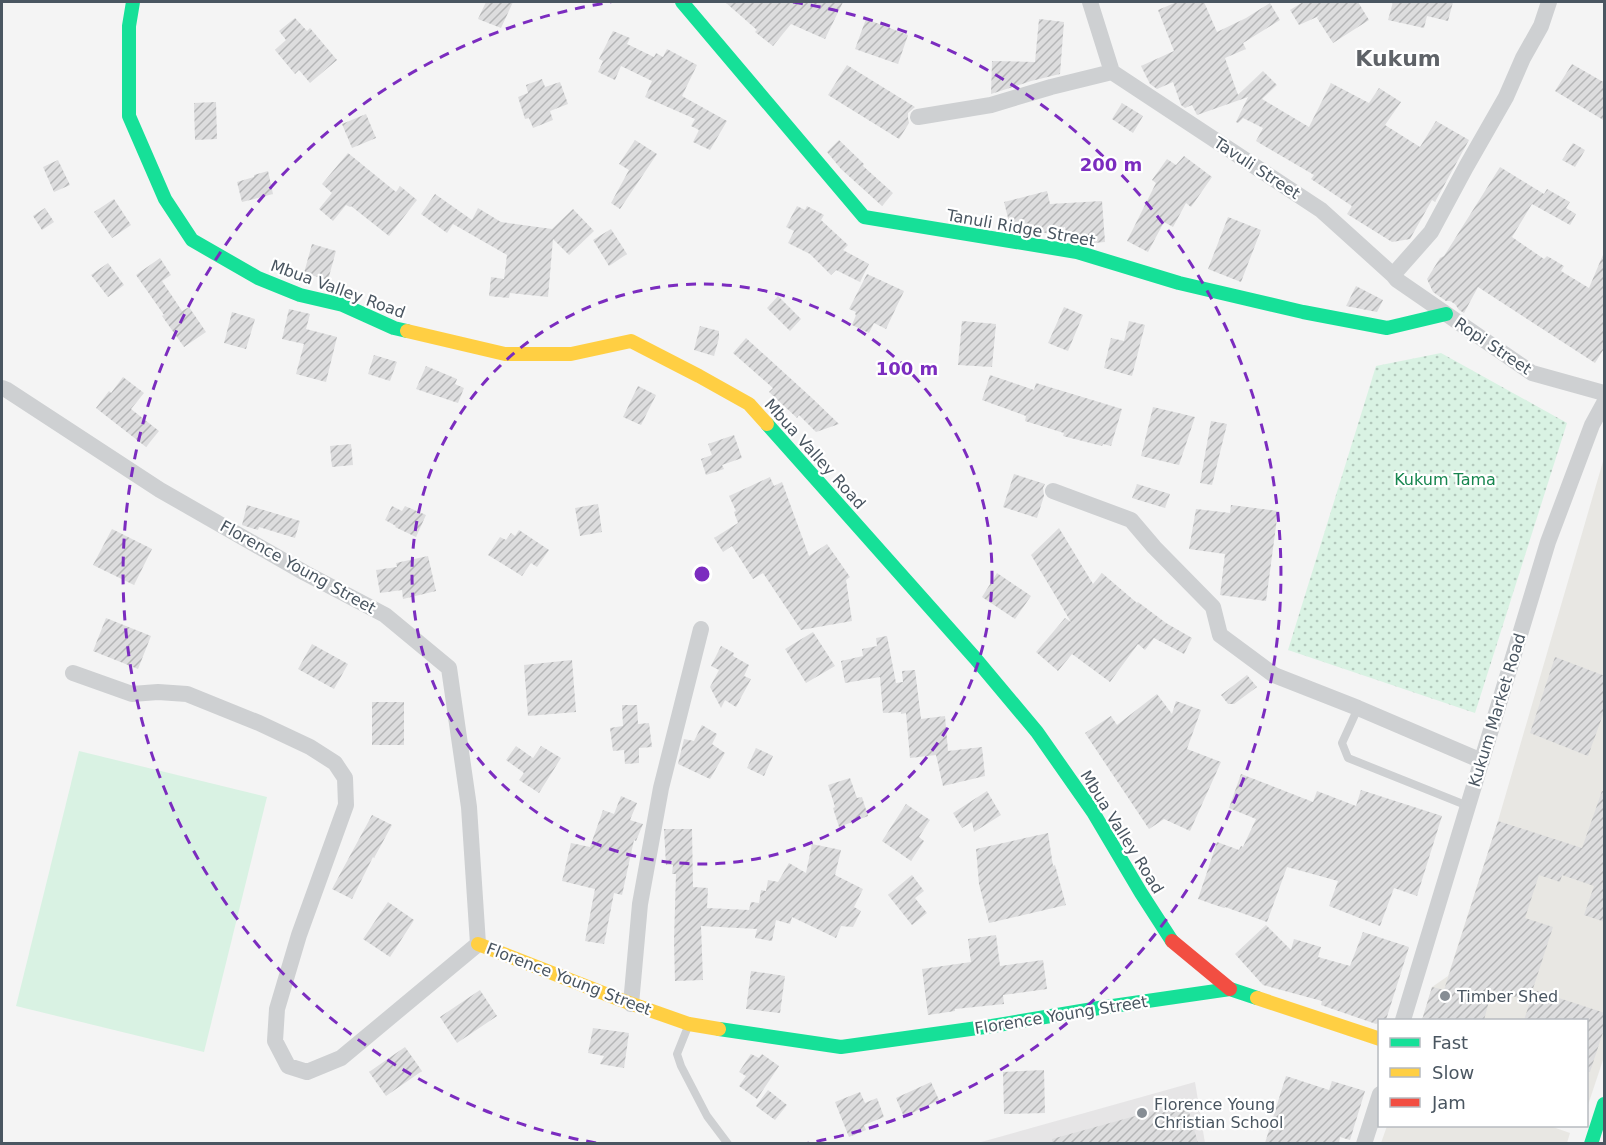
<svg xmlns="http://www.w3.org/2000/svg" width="1606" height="1145" viewBox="0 0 1606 1145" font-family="'DejaVu Sans',sans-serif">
<defs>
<pattern id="park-dots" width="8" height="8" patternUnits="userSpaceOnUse" patternTransform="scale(1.5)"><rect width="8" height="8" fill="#d9f2e3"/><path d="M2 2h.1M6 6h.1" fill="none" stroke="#b2c7bb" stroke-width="1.8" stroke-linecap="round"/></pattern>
<pattern id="building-hatch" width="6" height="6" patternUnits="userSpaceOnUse" patternTransform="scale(1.5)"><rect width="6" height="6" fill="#ddddde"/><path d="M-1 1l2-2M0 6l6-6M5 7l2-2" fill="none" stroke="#b5b6b7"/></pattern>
</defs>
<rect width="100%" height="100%" fill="#f4f4f4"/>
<path fill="#e8e7e3" d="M1604 458V1057L1588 1105H1586V1020H1422L1432 987 1448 976 1498 821Z
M1387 1126H1550L1570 1133 1567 1143H1381Z"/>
<path fill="#e6e5e6" d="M1195 1082 1205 1143 974 1144Z"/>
<path fill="#d9f2e3" d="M79 751 267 797 204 1052 16 1006Z"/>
<path fill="url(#park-dots)" d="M1441 353 1567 423 1475 713 1288 650 1376 366Z"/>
<path fill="url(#building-hatch)" d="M486 2H513L501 28 478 19Z
M725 2H843L825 39 791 24 773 46 755 32 757 30Z
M1177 2H1204L1217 32 1246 18 1270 3 1280 20 1243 43 1246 49 1225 58 1238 95 1263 71 1277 85 1262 99 1309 127 1331 83 1369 103 1379 88 1401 102 1385 125 1420 147 1436 121 1469 140 1435 202 1432 200 1410 239 1392 242 1347 214 1352 206 1311 179 1314 175 1256 141 1263 128 1243 118 1238 123 1236 122 1248 97 1197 115 1192 105 1185 108 1181 105 1173 82 1157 89 1150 84 1141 66 1174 51 1158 10Z
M1303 2H1358L1369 20 1333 43 1317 18 1319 16 1299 25 1290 10Z
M1393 2H1453L1448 21 1427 16 1424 28 1388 20Z
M295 18 307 31 310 28 337 60 310 83 299 70 295 74 275 50 286 40 279 31Z
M866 19 908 35 898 64 855 49Z
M1039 19 1064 22 1060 74 1031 81 991 94 992 61 1035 62Z
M613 31 630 38 627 44 654 57 656 53 663 57 667 49 697 65 682 96 727 121 710 150 693 142 699 130 691 126 695 119 645 97 652 81 621 66 615 80 598 72 603 61 599 59Z
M1572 64 1605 83V121L1555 91Z
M847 65 915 107 908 113V118L909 123 899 139 828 95Z
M542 79 545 87 560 82 568 104 550 111 553 120 533 128 529 118 525 119 518 97 528 93 526 85Z
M216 102 217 139 195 140 194 103Z
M1122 103 1143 116 1133 133 1112 119Z
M366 114 376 138 352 148 342 124Z
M635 140 657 154 620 209 611 203 629 170 619 164Z
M839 140 864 164 863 166 893 193 882 206 841 169 827 152Z
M1573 143 1585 150 1575 167 1562 160Z
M348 153 396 192 400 186 417 200 389 236 351 206 350 207 346 205 333 221 319 209 332 193 322 184Z
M1184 156 1212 177 1191 207 1186 203 1173 227 1164 222 1148 252 1127 241 1156 183 1152 180 1167 159 1176 165Z
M58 160 70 185 54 192 43 167Z
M1500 167 1544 194 1547 189 1570 202 1566 208 1576 214 1570 225 1532 204 1512 237 1544 259 1547 256 1564 266 1561 271 1589 288 1605 250V347L1595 363 1478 287 1464 313 1459 310 1455 304 1450 301H1446L1433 292 1427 279 1440 258 1444 256Z
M268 171 273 194 242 202 237 182 254 177V175Z
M1047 191 1050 204 1102 201 1105 242 1094 243 1066 236 1065 227 1046 233 1026 230 1024 222 1010 226 1004 202Z
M435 194 472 220 478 208 501 222 552 229 573 209 594 231 569 255 553 239 548 297 510 293 509 298 489 296 491 277 504 279 507 255 453 224 447 233 421 214Z
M114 199 131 225 112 238 94 212Z
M797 206 805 210 807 206 824 215 821 220 848 245 843 250 869 264 860 282 836 270 831 275 810 254 788 243 794 231 786 227Z
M45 208 54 222 42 230 33 216Z
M1228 217 1261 230 1241 282 1208 269Z
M611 229 627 254 609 266 593 240Z
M312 244 336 251 328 280 304 273Z
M160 258 171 275 162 281 182 311 189 307 206 332 184 347 162 316 164 315 136 275Z
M108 263 124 285 108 297 91 275Z
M867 274 904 291 886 329 874 323 869 333 852 325 856 315 855 314 856 312 849 309Z
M1356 286 1383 300 1377 312 1346 306Z
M778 296 801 319 790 331 767 308Z
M1064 307 1083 315 1068 351 1048 343Z
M289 309 310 314 306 329 337 337 326 382 296 374 304 344 282 339Z
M232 312 255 319 246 349 224 343Z
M962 321 996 324 992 367 958 365Z
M1129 321 1145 325 1132 376 1104 368 1111 338 1124 341Z
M700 326 719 331V338L714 356 694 350Z
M746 338 813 399 839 424 816 432 799 415 797 418 769 392 773 388 733 353Z
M374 355 397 362 390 381 368 374Z
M426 366 457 379 455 384 464 388 458 403 416 389Z
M990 375 1034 390 1036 383 1122 409 1111 446 1103 444 1102 446 1063 436 1064 433 1025 421 1026 416 982 400Z
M123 377 144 393 131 409 159 431 146 447 96 408 109 391 111 393Z
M638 386 656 395 641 425 623 417Z
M1153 407 1195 417 1179 465 1141 456Z
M1211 421 1227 424 1212 485 1200 483Z
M734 435 742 458 722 465 724 469 706 475 701 459 712 455 708 444Z
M351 444 353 465 332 467 330 446Z
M1014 474 1045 484 1043 488 1044 496 1037 518 1003 507Z
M770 477 774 486 782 482 809 556 827 544 850 577 846 580 852 621 801 630 763 573 753 579 732 546 723 552 714 538 738 523 734 512 736 511 729 496Z
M1137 484 1170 494 1165 508 1132 498Z
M598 504 602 532 580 536 575 508Z
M247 505 300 521 295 538 259 527 258 530 242 525Z
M1231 505 1278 511 1266 601 1220 595 1225 554 1189 549 1196 509 1230 513Z
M392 506 402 511 405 506 426 515 416 537 395 527 396 526 385 520Z
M1059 528 1093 584 1102 573 1137 603 1138 602 1166 623 1192 638 1184 654 1154 638 1145 650 1138 644 1110 682 1072 654 1058 671 1036 652 1065 618 1071 622 1031 555Z
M112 529 152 549 134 585 93 565Z
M519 530 549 550 537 567 531 563 522 576 488 555 500 537 506 540 511 533 515 536Z
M428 556 436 591 403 599 402 590 380 593 376 570 397 567 396 563Z
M997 573 1031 596 1015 619 982 597Z
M106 618 151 636 138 669 93 651Z
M813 632 835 666 806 683 785 649Z
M887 636 896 683 903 682 902 671 915 670 921 719 945 716 948 751 982 747 985 776 943 786 936 755 910 758 906 713 901 714V712L883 713 880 677 845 683 841 661 863 656 862 649 877 646 876 638Z
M312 644 348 664 334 689 298 669Z
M721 646 734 653 733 656 749 665 744 676 751 679 736 707 725 700 721 708 710 687 719 670 711 666Z
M1555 657 1605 676V709L1588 756 1530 733Z
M572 660 576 712 528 716 524 665Z
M1247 675 1257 687 1234 704H1228L1221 695Z
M1157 694 1172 714 1176 701 1201 710 1187 749 1221 762 1190 831 1164 819 1149 829 1085 733 1111 716 1117 725Z
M372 702H404V745H372Z
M622 705H637L638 724 649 723 652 747 639 748V763L625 764 624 750 613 751 610 728 623 726Z
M702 725 717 734 712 744 725 753 710 779 678 764 684 739 694 741Z
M516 746 533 758 541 746 561 758 539 793 519 780 524 773 506 760Z
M756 748 773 756 764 776 747 768Z
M1241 774 1313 802 1317 791 1356 806 1361 790 1442 816 1417 896 1394 888 1380 926 1329 906 1338 881 1287 867 1267 922 1225 907 1224 908 1198 899 1217 842 1239 850 1241 846 1243 847 1256 819 1229 808Z
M850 778 857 798 862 797 868 816 839 827 833 808 835 807 828 785Z
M987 791 1001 815 974 832 972 822 962 828 953 813Z
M1602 791 1605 792V922L1584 915 1594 886 1562 875 1560 882 1539 875 1525 918 1553 927 1529 1001 1492 990 1484 1020H1422L1432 987 1444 990 1498 821 1582 848Z
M621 796 637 803 630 820 643 824 636 841 634 840 622 895 614 893 604 944 585 941 595 889 562 881 571 843 590 847 603 810 614 814Z
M906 804 930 820 919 837 924 841 911 861 882 841Z
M372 815 392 825 374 858 373 857 352 899 332 889Z
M664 829H692L693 887 708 888 707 908 749 910 751 902 759 903 761 890 766 891 768 880 778 882 789 863 806 873 812 844 841 850 835 875 863 889 854 907 861 911 853 927 841 926 836 938 792 917 790 924 776 920 772 941 755 938 757 929 701 926 703 980 675 981 674 941 676 874H672L673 865H666Z
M1048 833 1053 866 1055 865 1066 905 989 923 979 884 976 849Z
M912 875 924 891 915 898 927 913 912 925 888 895Z
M388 902 414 920 390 957 363 939Z
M1266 925 1291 950 1294 939 1321 947 1318 957 1350 966 1363 932 1409 947 1386 1020H1380V1022L1376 1024 1321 1005 1322 1001 1263 985 1235 954Z
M996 935 1000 966 1043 960 1047 989 1003 995 1004 1004 955 1009V1011L928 1015 922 969 971 962 968 939Z
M751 971 785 976 780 1013 746 1009Z
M480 990 497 1016 457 1043 440 1017Z
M1534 990 1605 1013V1026L1590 1072H1587V1020H1524Z
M593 1028 629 1033 624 1068 600 1064 604 1056 588 1053Z
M405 1047 422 1071 386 1096 369 1072Z
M751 1054 759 1058 762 1054 779 1066 757 1099 739 1086 746 1076 739 1072Z
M1044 1070 1045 1113 1004 1114 1003 1072Z
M1286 1076 1329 1090 1332 1081 1365 1091 1350 1140 1340 1137 1339 1143H1265Z
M931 1082 939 1100 904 1117 896 1098Z
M768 1090 787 1105 775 1120 756 1106Z
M860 1092 865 1103 877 1098 884 1117 864 1125 866 1130 849 1137 835 1102Z
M1186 1102 1198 1143H1173L1171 1139 1155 1143H1052V1139Z"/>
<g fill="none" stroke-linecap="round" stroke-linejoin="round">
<path stroke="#ced0d2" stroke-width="8" d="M1358 708 1342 743 1348 758 1468 806
M689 1024 677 1054 681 1066 707 1116 728 1144"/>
<path stroke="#ced0d2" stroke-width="16" d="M1090 2 1112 72 1321 210 1393 275 1397 280 1532 373 1604 393
M918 117 991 105 1051 87 1112 72
M1393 275 1431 232 1466 167 1506 97 1523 58 1541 26 1549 2
M2 388 7 390 160 490 305 573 385 615 449 668 469 807 478 944 341 1058 307 1072 288 1066 275 1041 277 1009 299 935 346 805 345 778 335 763 310 747 259 723 187 694 158 692 132 694 73 673
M1053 491 1131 520 1154 547 1213 607 1220 635 1274 675 1358 708 1482 761
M631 1004 640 904 661 788 701 629
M1403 1020 1548 542 1592 425 1604 403
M1364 1144 1380 1094"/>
<path stroke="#16e098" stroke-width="14" d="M133 2 129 26V116L165 199 192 240 258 278 300 295 343 305 394 328 407 331
M682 2 864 217 1077 252 1179 283 1303 312 1387 328 1446 314
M767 424 975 658 1037 732 1093 812 1141 893 1172 941
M719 1029 841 1047 992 1026 1099 1008 1230 989 1257 998
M1591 1144 1604 1104"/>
<path stroke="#ffcf43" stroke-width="14" d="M407 331 505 354H571L631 341 699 376 749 404 767 424
M478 944 621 1000 689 1024 719 1029
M1257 998 1380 1039"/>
<path stroke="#f24e42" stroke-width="14" d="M1172 941 1230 989"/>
</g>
<g fill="none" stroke="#7b2cbf" stroke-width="3" stroke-dasharray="10 8">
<circle cx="702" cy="574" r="290"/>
<path d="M596 1143A579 579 0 0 1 611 2M793 2A579 579 0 0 1 808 1143"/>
</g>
<g fill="#868d94" stroke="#fff" stroke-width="2">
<circle cx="1445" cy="996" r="6"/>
<circle cx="1142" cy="1113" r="6"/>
</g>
<g text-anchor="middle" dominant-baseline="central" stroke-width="4.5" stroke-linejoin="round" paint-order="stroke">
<g font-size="16" fill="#4a5661" stroke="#fff">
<text transform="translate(1257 168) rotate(33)">Tavuli Street</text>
<text transform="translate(1021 228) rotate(10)">Tanuli Ridge Street</text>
<text transform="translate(338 289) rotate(20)">Mbua Valley Road</text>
<text transform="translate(1493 346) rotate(34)">Ropi Street</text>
<text transform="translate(815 454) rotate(48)">Mbua Valley Road</text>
<text transform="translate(298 567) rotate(29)">Florence Young Street</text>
<text transform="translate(1497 710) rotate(-73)">Kukum Market Road</text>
<text transform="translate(1122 832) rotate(58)">Mbua Valley Road</text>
<text transform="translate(569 979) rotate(21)">Florence Young Street</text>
<text transform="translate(1061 1015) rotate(-9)">Florence Young Street</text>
</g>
<g font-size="16" fill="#17864f" stroke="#fff">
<text x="1445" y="479">Kukum Tama</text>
</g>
<g font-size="16" fill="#4a5661" stroke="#fff" text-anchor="start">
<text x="1457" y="996">Timber Shed</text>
<text x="1154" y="1104">Florence Young<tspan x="1154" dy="18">Christian School</tspan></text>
</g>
<g font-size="22" font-weight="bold" fill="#5f6368" stroke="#fff">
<text x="1398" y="58">Kukum</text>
</g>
</g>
<circle cx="702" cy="574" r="9" fill="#7b2cbf" stroke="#fff" stroke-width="3"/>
<g font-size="18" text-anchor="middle" font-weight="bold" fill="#7b2cbf" stroke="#fff" stroke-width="4.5" stroke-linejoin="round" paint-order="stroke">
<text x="1111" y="171">200 m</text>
<text x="907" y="375">100 m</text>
</g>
<rect width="1606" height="1145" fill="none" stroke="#4a5661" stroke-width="6"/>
<rect x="1378" y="1019" width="210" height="108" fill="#ffffff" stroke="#b7bbc0" stroke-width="1.5"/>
<rect x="1390" y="1038" width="30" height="9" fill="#16e098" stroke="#b7bbc0" stroke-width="1.5"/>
<text x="1432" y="1049" font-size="18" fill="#4a5661">Fast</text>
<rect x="1390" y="1068" width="30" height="9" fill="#ffcf43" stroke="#b7bbc0" stroke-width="1.5"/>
<text x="1432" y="1079" font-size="18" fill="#4a5661">Slow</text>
<rect x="1390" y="1098" width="30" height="9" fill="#f24e42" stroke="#b7bbc0" stroke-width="1.5"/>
<text x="1432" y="1109" font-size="18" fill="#4a5661">Jam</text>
</svg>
